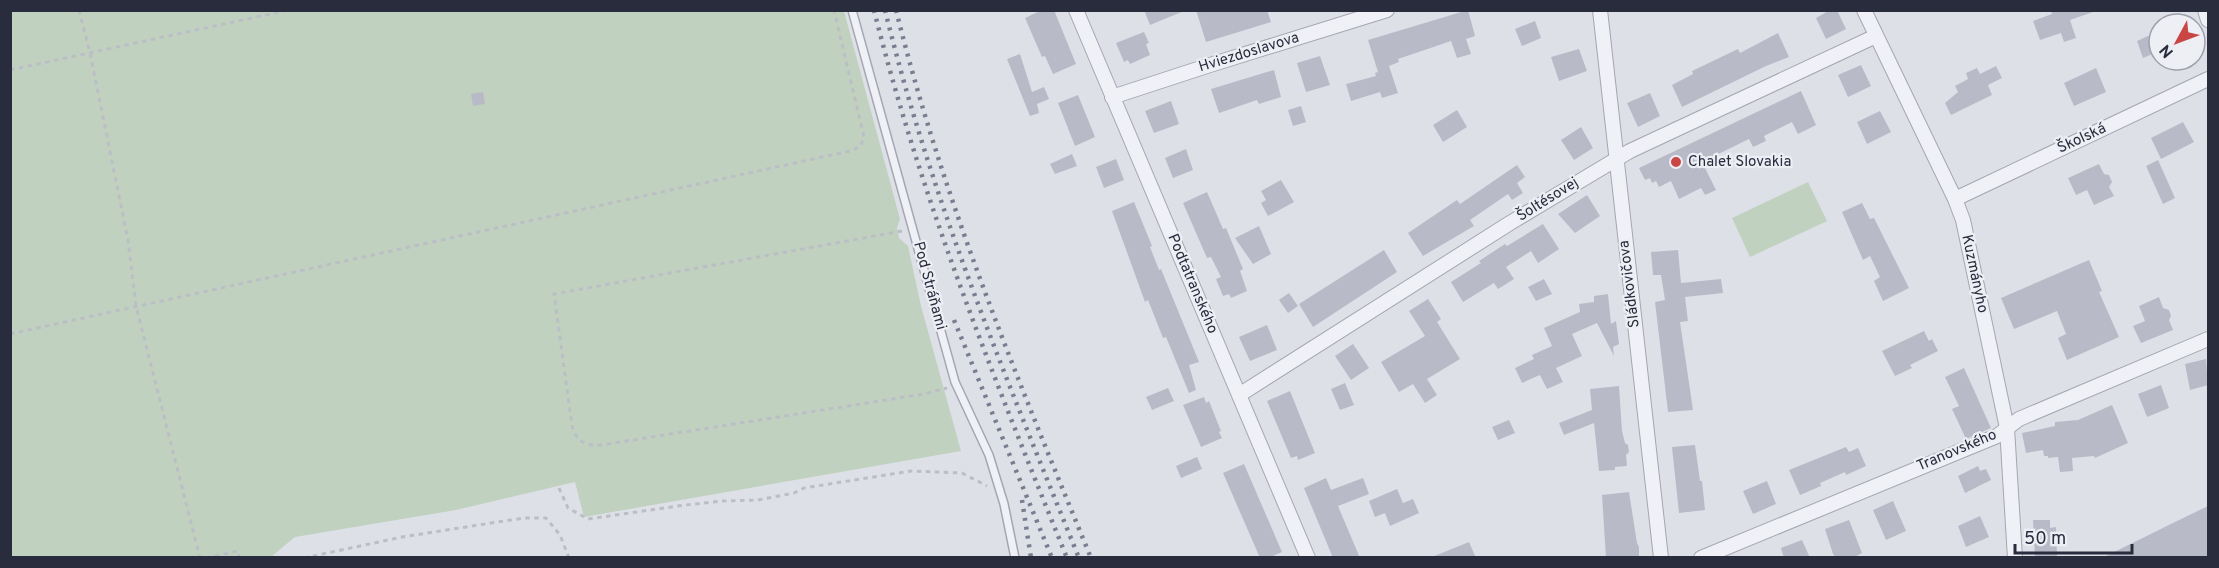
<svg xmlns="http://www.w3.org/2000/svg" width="2219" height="568" viewBox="0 0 2219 568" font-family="Overpass,sans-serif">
<rect width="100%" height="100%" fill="#dee0e7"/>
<path fill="#c1d1bf" d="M10 11H844L900 219 897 228 899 238 908 246 921 306 961 451 584 517 575 482 456 510 295 537 271 557H11Z
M1808 182 1827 221 1750 257 1732 218Z"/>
<path fill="#b8bbc7" d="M1042 10H1054L1076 64 1053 74 1045 56 1042 57 1025 18Z
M1144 10H1184V11L1150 25Z
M1196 10H1267L1271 22 1206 42Z
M1468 10 1475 36 1466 39 1471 54 1457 58 1451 41 1398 59 1399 62 1389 66 1398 93 1382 98 1380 92 1351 101 1346 84 1376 76 1375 73 1378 72 1368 40Z
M1830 10H1837L1846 29 1826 39 1816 18Z
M2051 10H2093V12L2070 20 2076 38 2064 42 2061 33 2040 40 2033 21 2052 14Z
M1535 21 1541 38 1522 46 1515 29Z
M2159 31V51L2143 58 2137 41Z
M1144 32 1149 43 1146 44 1150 55 1130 64 1128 60 1124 62 1116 43Z
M1778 33 1789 57 1766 66 1682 107 1672 85 1693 74 1692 71 1738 49 1740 53Z
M1579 49 1587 71 1559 81 1551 57Z
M1020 54 1032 92 1044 87 1049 99 1037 104 1039 113 1030 116 1007 59Z
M1320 56 1330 85 1306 92 1297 63Z
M1861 65 1871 86 1848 97 1838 75Z
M1996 66 2002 78 1988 85 1992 95 1951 115 1945 103 1958 92 1955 86 1968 79 1966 73 1977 68 1980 74Z
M2096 68 2106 92 2074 106 2064 83Z
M1274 70 1281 97 1259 104 1257 100 1219 113 1211 89Z
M1801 91 1816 125 1798 134 1792 122 1764 136 1766 141 1753 147 1749 139 1702 162 1716 190 1705 195 1701 188 1679 199 1671 181 1659 187 1656 181 1652 183 1650 178 1645 180 1639 168Z
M483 92 485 104 473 106 471 94Z
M1650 93 1660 116 1638 127 1627 103Z
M1078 95 1095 137 1075 146 1058 103Z
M1171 101 1179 124 1154 133 1145 111Z
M1301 106 1306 122 1293 126 1288 110Z
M1457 110 1467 127 1443 142 1433 125Z
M1880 111 1891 132 1867 144 1857 122Z
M2183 122 2194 142 2161 159 2151 138Z
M1581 127 1593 148 1574 160 1561 140Z
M1186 149 1193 170 1173 178 1165 158Z
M1072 154 1077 166 1055 174 1050 164Z
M1116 159 1124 180 1104 188 1096 167Z
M2158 160 2175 198 2163 204 2146 166Z
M2099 164 2104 174 2109 175 2112 182 2109 187 2114 196 2094 205 2087 190 2076 195 2068 178Z
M1517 165 1525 177 1517 183 1523 193 1512 200 1508 194 1470 220 1474 226 1423 256 1408 233 1457 200 1460 204Z
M1281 180 1294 202 1268 216 1261 203 1266 200 1261 191Z
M1207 192 1223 229 1226 228 1243 269 1240 271 1247 291 1231 298 1229 294 1223 296 1216 279 1221 277 1211 257 1207 258 1183 203Z
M1587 195 1600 216 1575 233 1558 214Z
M1134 202 1152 246 1150 247 1159 270 1161 269 1199 362 1189 365 1196 390 1189 393 1166 337 1163 338 1148 300 1145 302 1112 211Z
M1862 203 1870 219 1874 218 1909 288 1883 301 1874 281 1880 277 1870 256 1863 260 1842 212Z
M1543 224 1559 249 1538 263 1531 251 1506 267 1514 279 1498 289 1494 283 1463 302 1451 282 1481 263 1479 261 1505 244 1507 246Z
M1259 226 1271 254 1253 264 1235 238Z
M1384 250 1397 272 1313 327 1299 304Z
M1678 250 1681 283 1721 279 1723 293 1685 297 1688 321 1680 322 1693 410 1668 412 1655 302 1665 300 1661 275H1653L1651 252Z
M2089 260 2102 291 2099 292 2119 337 2067 360 2058 338 2066 334 2057 311 2014 329 2001 298Z
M1544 279 1552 294 1536 301 1528 287Z
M1289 293 1298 306 1288 313 1279 300Z
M1608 294 1611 324 1616 321 1619 344 1613 347 1614 356 1597 323 1572 334 1582 356 1556 368 1563 382 1547 389 1540 375 1522 383 1515 368 1534 359 1532 355 1552 346 1544 328 1580 312 1579 304 1594 302V296Z
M2159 297 2163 308 2169 310 2171 316 2169 320 2173 330 2141 343 2133 326 2145 321 2139 306Z
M1428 299 1441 319 1437 322 1460 359 1427 379 1437 395 1425 403 1413 384 1399 392 1381 362 1425 336 1409 311Z
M1267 325 1277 350 1250 361 1239 337Z
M1924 331 1929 341 1932 339 1938 351 1910 365 1912 368 1895 376 1882 351Z
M1353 344 1369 368 1351 380 1335 356Z
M2206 359 2208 385 2190 390 2185 364Z
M1964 368 1991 428 1966 439 1952 409 1959 406 1945 377Z
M1345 383 1354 405 1340 410 1331 389Z
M2161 385 2169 408 2147 417 2138 394Z
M1619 386 1622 431 1625 443 1628 445 1629 452 1626 455 1627 466 1615 467V470L1599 471 1594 423 1564 435 1559 423 1592 410 1590 389Z
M1168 388 1174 401 1152 410 1146 397Z
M1290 391 1315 453 1298 460 1297 456 1291 458 1267 401Z
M1204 397 1206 403 1209 401 1221 431 1219 432 1222 438 1201 447 1183 405Z
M2112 405 2128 443 2095 458 2094 456 2072 458 2073 471 2060 472 2058 457 2048 458V456H2044L2043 450 2026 453 2022 433 2055 426V422L2078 420Z
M1509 420 1515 433 1498 440 1492 427Z
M1695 445 1700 481H1702L1705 510 1679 513 1672 447Z
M1846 447 1849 452 1858 448 1866 466 1846 475 1845 472 1820 483 1821 486 1800 495 1789 470Z
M1197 457 1202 469 1181 478 1176 466Z
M1244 464 1282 552 1268 558H1260L1223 473Z
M1978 466 1980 471 1986 469 1991 480 1965 493 1958 476Z
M1326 478 1331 490 1363 478 1369 494 1338 506 1360 558H1333L1304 488Z
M1767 481 1776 504 1753 514 1743 491Z
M1397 489 1403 503 1413 499 1419 513 1390 526 1385 513 1375 517 1369 501Z
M1629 492 1637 543 1639 547V558H1606L1602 495Z
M1893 501 1906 531 1886 540 1873 510Z
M2208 506V558H2102L2173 523Z
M1980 516 1989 537 1966 547 1958 526Z
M1849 520 1862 553 1853 558H1836L1833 554 1825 529Z
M2033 520H2050V528L2056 527 2057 558 2035 557Z
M1802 540 1810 558H1784L1781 548Z
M1469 542 1476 558H1432V557Z"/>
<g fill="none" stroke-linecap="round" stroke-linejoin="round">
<defs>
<path id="service" d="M852 10 955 382 989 455 1004 504 1015 558"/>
<path id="minor" d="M1076 10 1308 558
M1600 10 1661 558
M1864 10 1955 199 1963 220 2007 428 2015 558
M2205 10 2208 20
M1112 97 1210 65 1387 10
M1955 199 2208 79
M1239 395 1510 223 1630 151 1876 36
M1701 558 1997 436 2019 419 2208 339"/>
</defs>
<use href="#service" stroke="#a4a6b1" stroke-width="10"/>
<use href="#minor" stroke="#a4a6b1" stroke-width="16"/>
<path stroke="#bcbec6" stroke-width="3" stroke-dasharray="4.5 4.5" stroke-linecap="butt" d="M79 10 90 53 128 240 136 306 200 558
M10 70 289 10
M902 231 554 294 572 426C576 441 585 446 601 445L924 394 947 388
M10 334 850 151 860 147 864 137 834 10
M559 488 568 508 588 519 685 505 722 501 758 500 794 493 804 488 911 471 962 473 987 486
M206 558 238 551 239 558
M304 558 402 537 504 521 524 518H546L560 535 569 558"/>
<use href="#service" stroke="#f0f1f6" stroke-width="7"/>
<use href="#minor" stroke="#f0f1f6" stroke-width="14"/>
<path stroke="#787d90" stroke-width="4.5" stroke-dasharray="3 6" stroke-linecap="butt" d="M874 10C921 199 994 378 1067 558
M885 10C931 199 1006 378 1079 558
M896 10C943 200 1017 378 1091 558
M954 320 1052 558
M1022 500 1031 558"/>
</g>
<circle fill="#ca4645" stroke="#edeff5" stroke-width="2" cx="1676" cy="162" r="6"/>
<g text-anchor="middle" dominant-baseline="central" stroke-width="4.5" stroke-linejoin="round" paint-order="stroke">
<g font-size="15" fill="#282c3d" stroke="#edeff5">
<text transform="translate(1249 53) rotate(-17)">Hviezdoslavova</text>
<text transform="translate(2082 139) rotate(-25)">Školská</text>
<text transform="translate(1548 200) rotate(-32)">Šoltésovej</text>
<text transform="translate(1974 274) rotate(78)">Kuzmányho</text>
<text transform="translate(1192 284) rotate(67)">Podtatranského</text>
<text transform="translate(1630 284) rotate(-97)">Sládkovičova</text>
<text transform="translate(929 286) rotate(75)">Pod Stráňami</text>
<text transform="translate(1957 451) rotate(-23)">Tranovského</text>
</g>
<g font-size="15" fill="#282c3d" stroke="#edeff5" text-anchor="start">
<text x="1688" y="162">Chalet Slovakia</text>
</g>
</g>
<rect width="2219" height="568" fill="none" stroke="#282c3d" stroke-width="24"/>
<g transform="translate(2177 42) rotate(229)"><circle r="28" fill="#edeff5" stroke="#9ea1ab" stroke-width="1.5"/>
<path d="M0-4.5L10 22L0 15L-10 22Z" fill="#ca4645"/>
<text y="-9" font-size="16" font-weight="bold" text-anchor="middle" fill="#282c3d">N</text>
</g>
<path d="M2015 544v9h117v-9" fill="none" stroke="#282c3d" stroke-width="3"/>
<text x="2024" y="544" font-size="18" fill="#282c3d" stroke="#edeff5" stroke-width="4.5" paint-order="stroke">50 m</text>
</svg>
